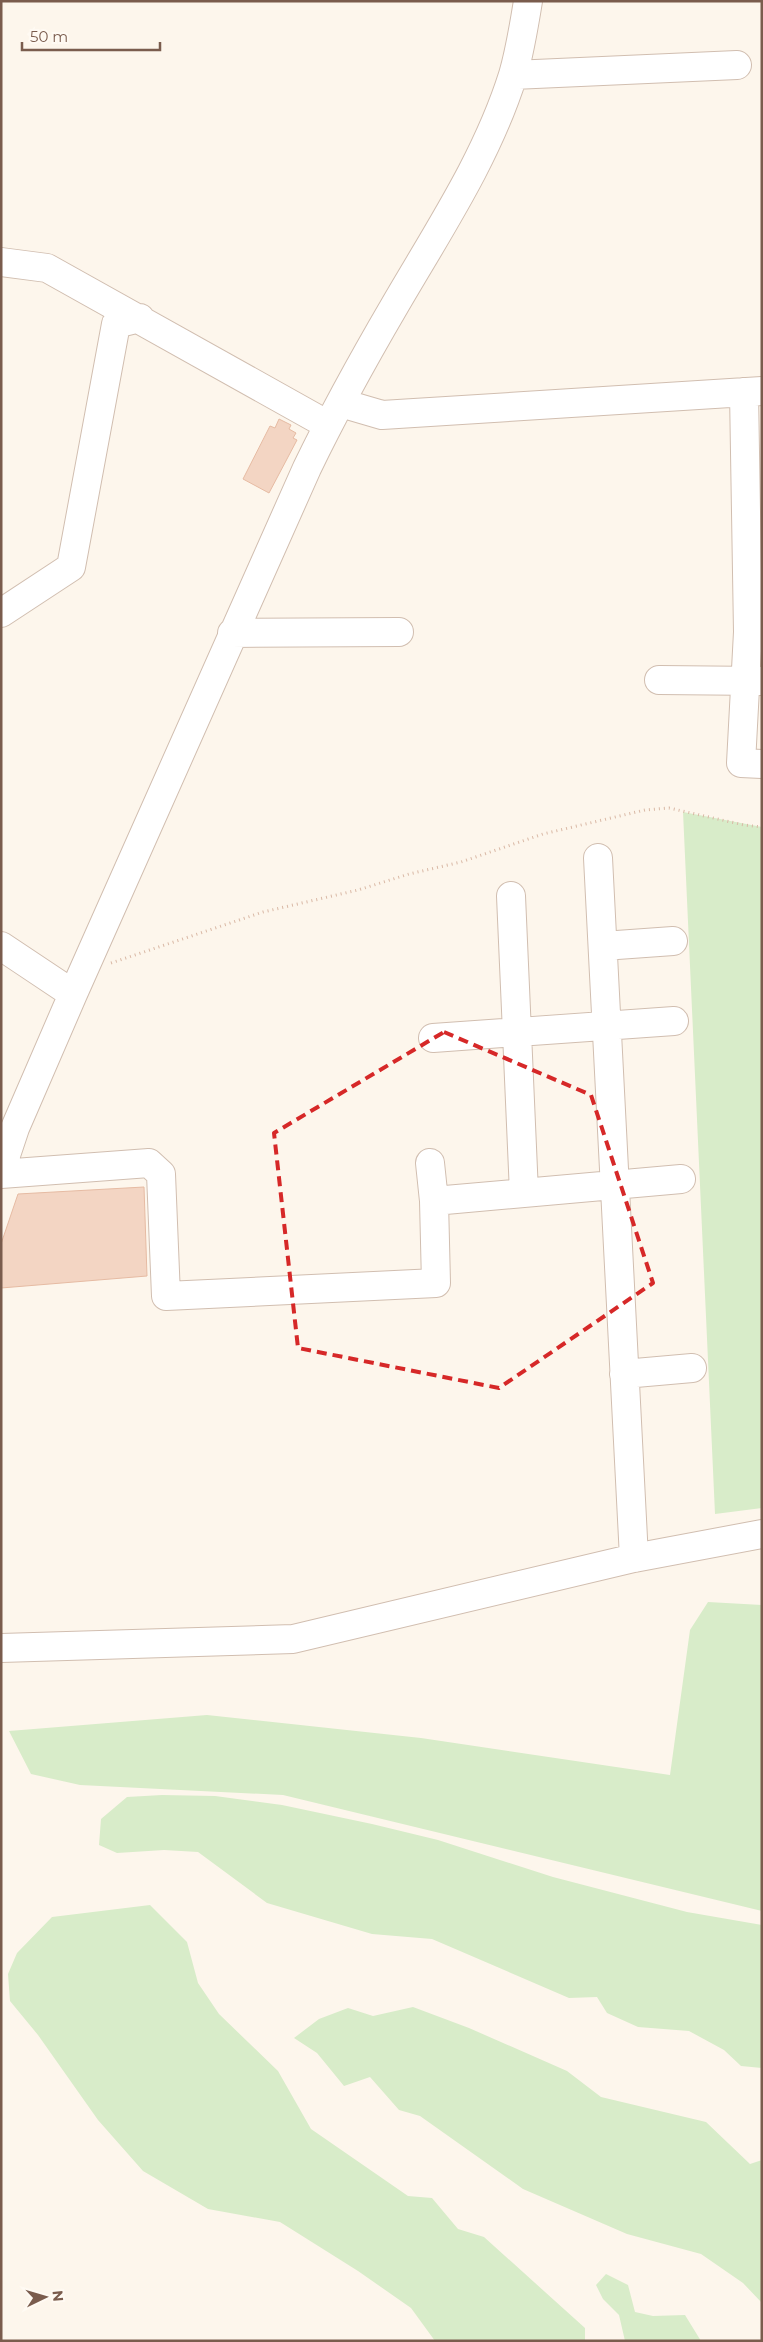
<svg xmlns="http://www.w3.org/2000/svg" width="763" height="2342" viewBox="0 0 763 2342" font-family="Montserrat,sans-serif">
<rect width="100%" height="100%" fill="#fdf6ec"/>
<path fill="#d8ecc9" d="M683 812 762 827V1508L715 1514Z
M708 1602 762 1605V1911L283 1795 80 1785 31 1774 9 1731 207 1715 421 1738 670 1775 690 1630Z
M162 1795 215 1796 282 1805 372 1824 438 1840 553 1877 687 1912 762 1925V2068L741 2066 724 2050 689 2031 638 2027 607 2013 597 1997 569 1998 432 1939 372 1934 267 1903 198 1852 164 1850 117 1853 99 1845 101 1819 127 1797Z
M150 1905 187 1942 198 1983 219 2014 278 2071 311 2129 408 2196 432 2198 458 2229 484 2237 585 2328V2341H435L411 2308 358 2271 280 2222 208 2209 143 2171 98 2120 38 2035 10 2001 8 1974 17 1953 52 1917Z
M413 2007 469 2028 567 2071 601 2097 706 2122 750 2164 762 2160V2303L743 2283 701 2254 627 2234 523 2189 420 2116 399 2110 370 2077 344 2086 317 2053 294 2038 319 2019 348 2008 373 2016Z
M606 2274 628 2285 635 2312 653 2316 685 2315 701 2341H625L619 2315 603 2299 596 2285Z"/>
<path fill="#f3d5c3" stroke="#e6bba3" d="M279 419 291 425 289 429 296 433 293 438 297 440 269 493 243 479 270 426 275 428Z
M144 1187 147 1276 1 1288V1244L18 1194Z"/>
<g fill="none" stroke-linecap="round" stroke-linejoin="round">
<defs>
<path id="minor" d="M513 75 737 65
M1 262 47 268 328 425
M744 392 748 632 741 763 762 764
M341 403 382 415 762 391
M1 613 71 567 116 324 140 318
M232 633 399 632
M659 680 762 681
M598 858 634 1558
M511 896 524 1193
M1 946 73 994
M603 946 673 941
M433 1038 674 1021
M1 1170 15 1128 73 994 307 468C334 412 364 358 395 305 438 231 487 158 513 75 520 51 524 26 528 1
M1 1174 149 1163 161 1174 166 1296 436 1283 434 1201 430 1163
M434 1201 681 1179
M624 1374 692 1368
M1 1648 293 1639 634 1558 762 1534"/>
</defs>
<use href="#minor" stroke="#d1beb0" stroke-width="30"/>
<path stroke="#d9b8a5" stroke-width="3" stroke-dasharray="1 4" stroke-linecap="butt" d="M111 963 263 912 358 890 409 874 461 862 543 834 645 810 669 808 744 825 762 827"/>
<use href="#minor" stroke="#fff" stroke-width="28"/>
</g>
<path fill="none" stroke="#d62828" stroke-width="4" stroke-dasharray="10 6" stroke-linejoin="round" d="M444 1032 591 1095 653 1283 499 1388 298 1348 274 1133Z"/>
<rect width="763" height="2342" fill="none" stroke="#7a5c4d" stroke-width="5"/>
<g transform="translate(45 2297) rotate(85)" stroke="#fffaf3" stroke-width="4" paint-order="stroke">
<path d="M0-4L9 19L0 12L-9 19Z" fill="#7a5c4d"/>
<text y="-8" font-size="14" font-weight="bold" text-anchor="middle" fill="#7a5c4d">N</text>
</g>
<path d="M22 42v8h138v-8" fill="none" stroke="#7a5c4d" stroke-width="2.5"/>
<text x="30" y="42" font-size="15" fill="#7a5c4d" stroke="#fffaf3" stroke-width="4" paint-order="stroke">50 m</text>
</svg>
